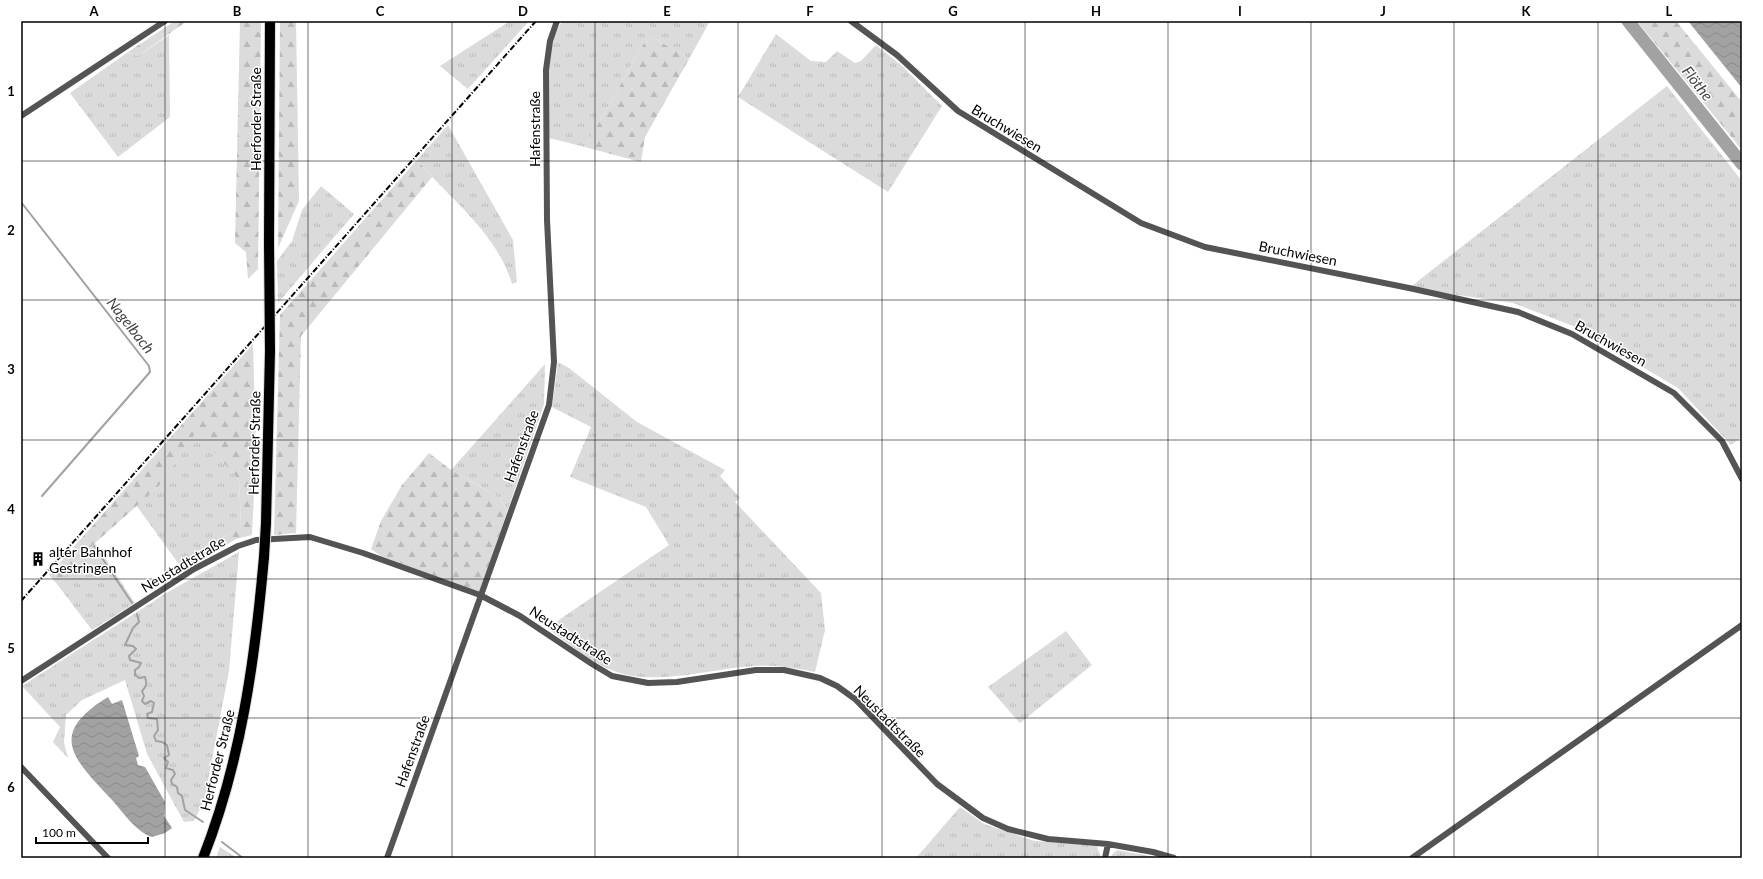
<svg xmlns="http://www.w3.org/2000/svg" width="1763" height="879" viewBox="0 0 1763 879" font-family="Lato,sans-serif">
<defs>
<pattern id="grass-tufts" width="24" height="20" patternUnits="userSpaceOnUse"><rect width="24" height="20" fill="#dbdbdb"/><path d="M3 7l-1-3M5 7V3M7 7l1-3M15 17l-1-3M17 17v-4M19 17l1-3" fill="none" stroke="#bababa"/></pattern>
<pattern id="forest-firs" width="22" height="20" patternUnits="userSpaceOnUse"><rect width="22" height="20" fill="#dbdbdb"/><path d="M5 1l3.5 6h-7zM16 11l3.5 6h-7z" fill="#bababa"/></pattern>
<pattern id="water-waves" width="16" height="10" patternUnits="userSpaceOnUse"><rect width="16" height="10" fill="#a2a2a2"/><path d="M0 5q4-4 8 0t8 0" fill="none" stroke="#8a8a8a"/></pattern>
</defs>
<rect width="100%" height="100%" fill="#fff"/>
<path fill="url(#grass-tufts)" d="M510 21H529L468 89 440 66Z
M563 21H710L689 59 654 38 644 43 585 147 549 138C549 106 542 47 563 21Z
M776 34 811 61 826 62 837 51 855 63 861 61 876 45 902 66 942 106 888 192 738 97Z
M169 35 170 117 118 157 70 93 128 52 138 56Z
M1667 86 1742 181V437L1731 445 1678 388 1573 326 1513 303 1409 288Z
M448 125 513 240 517 282 512 284C497 233 450 199 417 160Z
M321 186 354 214 278 303 277 261 292 241 302 210Z
M558 362 569 368 637 422 725 470 720 476 740 498 735 502 821 593 825 630 815 672C795 668 776 665 755 666 713 668 653 687 614 671 590 662 568 643 547 628L669 545 646 507 570 477 591 427 552 407Z
M545 364 544 404 507 512 500 498 451 470Z
M196 431 239 480 241 525 181 567 136 505 158 487Z
M95 543 135 603 92 630 57 584Z
M239 552 229 671 204 801 194 821 184 822 147 754 125 680 82 700 66 715 64 743 68 758 53 742 60 727 22 686 168 592Z
M1066 631 1092 665 1020 723 988 687Z
M960 807 984 824 1035 841 1097 846 1101 858H916Z
M220 847 237 858H216Z
M1117 850 1160 858H1109Z"/>
<path fill="url(#forest-firs)" d="M175 21H187L138 56 128 52Z
M240 21H261L258 269 248 279 246 252 235 243Z
M280 21H296L299 201 278 248Z
M1637 21H1676L1742 102V150Z
M654 38 689 59 645 137 641 162 585 147 644 43Z
M417 160 432 177 301 336 296 533 274 535 280 315Z
M253 344 256 451 252 535 236 539 184 570 181 567 241 525 239 480 196 432 158 487 95 543 57 584 49 575Z
M429 453 451 470 500 498 507 512 479 593 381 556 371 549 381 521 402 485Z"/>
<path fill="url(#water-waves)" d="M1688 21H1742V88Z
M108 697 112 704 122 700 139 756 136 758 138 765 145 767 165 802 164 816 172 828 165 833 152 837C136 832 123 812 112 800 74 759 46 735 108 697Z"/>
<g fill="none" stroke-linecap="round" stroke-linejoin="round">
<path stroke="#a2a2a2" stroke-width="2" d="M21 202 149 366 150 372 42 496
M94 546 132 603
M137 614 139 622 133 628 125 645 133 646 136 649 129 656 130 660 141 663 139 667 135 670V675L139 678 145 677C147 683 147 686 142 691L144 696 142 701 145 704 151 701 154 703 152 712 147 714 148 718 157 719 158 730 154 736 156 741 162 742 167 745 169 755 164 758 168 762 166 768 173 770 175 774 171 780 172 784 177 787 178 793 182 796 185 810 203 822
M222 842 243 858"/>
<path stroke="#a2a2a2" stroke-width="13" d="M1628 21 1742 164"/>
<defs>
<path id="primary" d="M269 243 270 21
M266 523 270 351
M203 858C241 762 255 659 264 557"/>
</defs>
<use href="#primary" stroke="#dbdbdb" stroke-width="12"/>
<path stroke="#545454" stroke-width="6" d="M851 21 897 55 958 111 1141 223 1205 247 1409 288 1518 312 1572 334 1674 393 1722 441 1742 479
M21 116 165 21
M21 681 194 569 238 546 256 540 310 537 363 553 480 595 520 616 592 664 612 676 648 683 677 682 756 670H784L820 678 837 686 855 699 937 784 983 818 1008 829 1048 839 1108 844 1153 852 1174 858
M21 767 108 858
M387 858 549 405 554 362 547 220 546 70 550 41 557 21
M1105 858 1108 844
M1412 858 1742 625"/>
<use href="#primary" stroke="#000" stroke-width="10"/>
<path stroke="#000" stroke-width="2" stroke-dasharray="6 2 1 2" stroke-linecap="butt" d="M21 601 536 21"/>
<defs>
<path id="primary-bridge" d="M269 243 270 351
M264 557 266 523"/>
</defs>
<use href="#primary-bridge" stroke="#dbdbdb" stroke-width="12" stroke-linecap="butt"/>
<use href="#primary-bridge" stroke="#000" stroke-width="10"/>
</g>
<path fill="none" stroke="#000" stroke-width="1" stroke-opacity="0.55" d="M165 21V858M308 21V858M452 21V858M595 21V858M738 21V858M882 21V858M1025 21V858M1168 21V858M1311 21V858M1454 21V858M1598 21V858M21 161H1742M21 300H1742M21 440H1742M21 579H1742M21 718H1742"/>
<defs>
<symbol id="building-bare" viewBox="-9 -9 18 18"><path d="M-4-6H4V6H1V3H-1V6H-4ZM-2.5-4.3h1.7v1.8h-1.7ZM.8-4.3h1.7v1.8H.8ZM-2.5-1h1.7V.8h-1.7ZM.8-1h1.7V.8H.8Z" fill="#000" stroke="#fff" stroke-width="2.5" paint-order="stroke"/></symbol>
</defs>
<g fill-rule="evenodd">
<use href="#building-bare" x="28" y="549" width="20" height="20"/>
</g>
<g text-anchor="middle" dominant-baseline="central" stroke-width="3" stroke-linejoin="round" paint-order="stroke">
<g font-size="14" fill="#000" stroke="#fff">
<text transform="translate(255 119) rotate(-90)">Herforder Straße</text>
<text transform="translate(1007 128) rotate(31)">Bruchwiesen</text>
<text transform="translate(534 129) rotate(-90)">Hafenstraße</text>
<text transform="translate(1298 253) rotate(11)">Bruchwiesen</text>
<text transform="translate(1611 343) rotate(29)">Bruchwiesen</text>
<text transform="translate(254 443) rotate(-89)">Herforder Straße</text>
<text transform="translate(521 446) rotate(-70)">Hafenstraße</text>
<text transform="translate(183 564) rotate(-31)">Neustadtstraße</text>
<text transform="translate(571 635) rotate(33)">Neustadtstraße</text>
<text transform="translate(890 721) rotate(45)">Neustadtstraße</text>
<text transform="translate(412 751) rotate(-70)">Hafenstraße</text>
<text transform="translate(217 760) rotate(-76)">Herforder Straße</text>
</g>
<g font-size="14" fill="#000" stroke="#fff" text-anchor="start">
<text x="49" y="551">alter Bahnhof<tspan x="49" dy="16">Gestringen</tspan></text>
</g>
<g font-size="15" font-style="italic" fill="#434343" stroke="#fff">
<text transform="translate(1698 83) rotate(52)">Flöthe</text>
<text transform="translate(131 325) rotate(52)">Nagelbach</text>
</g>
</g>
<rect width="1763" height="879" fill="none" stroke="#ffffff" stroke-width="44"/>
<path d="M36 837v6h112v-6" fill="none" stroke="#000000" stroke-width="2"/>
<text x="42" y="837" font-size="12" fill="#000000" stroke="#ffffff" stroke-width="3" paint-order="stroke">100 m</text>
<rect x="22" y="22" width="1719" height="835" fill="none" stroke="#000" stroke-width="1.5"/>
<g font-size="13" text-anchor="middle" font-weight="bold" fill="#000">
<text x="94" y="16">A</text>
<text x="237" y="16">B</text>
<text x="380" y="16">C</text>
<text x="523" y="16">D</text>
<text x="667" y="16">E</text>
<text x="810" y="16">F</text>
<text x="953" y="16">G</text>
<text x="1096" y="16">H</text>
<text x="1240" y="16">I</text>
<text x="1383" y="16">J</text>
<text x="1526" y="16">K</text>
<text x="1669" y="16">L</text>
<text x="11" y="96">1</text>
<text x="11" y="235">2</text>
<text x="11" y="374">3</text>
<text x="11" y="514">4</text>
<text x="11" y="653">5</text>
<text x="11" y="792">6</text>
</g>
</svg>
